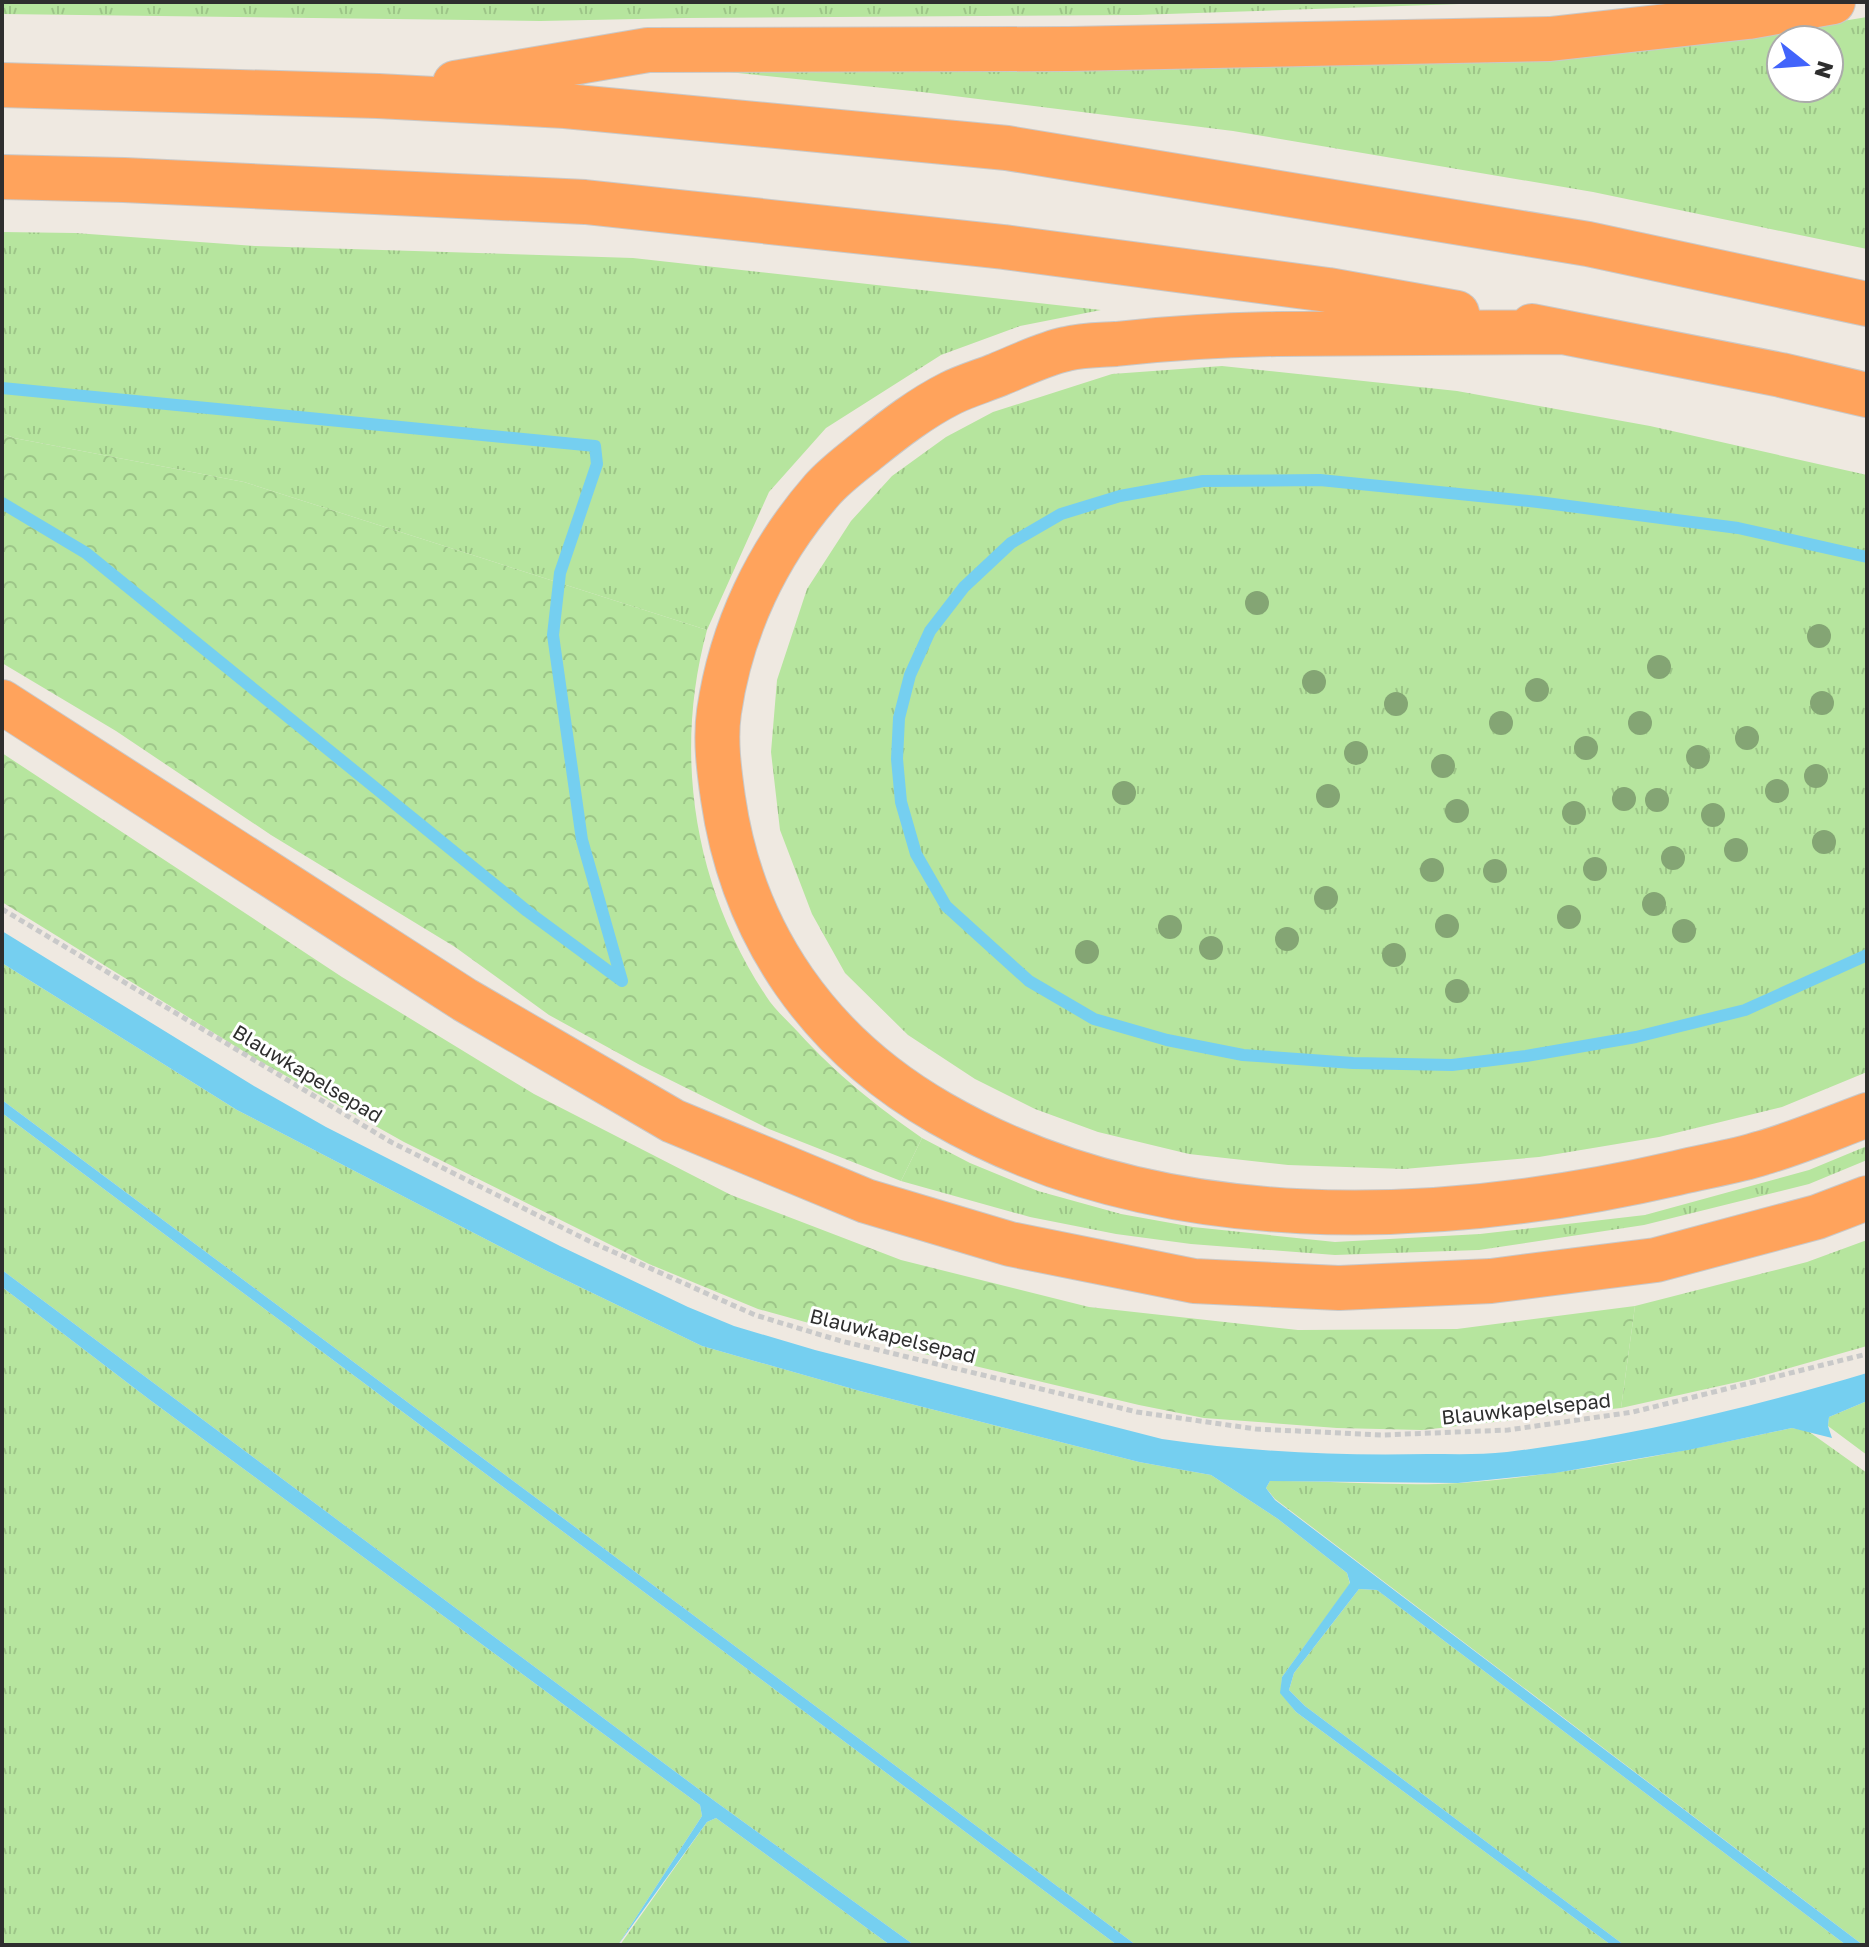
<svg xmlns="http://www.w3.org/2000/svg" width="1869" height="1947" viewBox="0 0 1869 1947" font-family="'Golos Text',sans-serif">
<defs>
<pattern id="grass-tufts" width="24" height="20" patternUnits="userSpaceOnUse" patternTransform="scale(2)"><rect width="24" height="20" fill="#b6e59e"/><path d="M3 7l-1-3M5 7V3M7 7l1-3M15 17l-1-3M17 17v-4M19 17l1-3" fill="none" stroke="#9dc588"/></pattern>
<pattern id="forest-crowns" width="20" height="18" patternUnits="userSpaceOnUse" patternTransform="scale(2)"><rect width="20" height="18" fill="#b6e59e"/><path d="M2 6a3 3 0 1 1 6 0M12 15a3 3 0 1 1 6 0" fill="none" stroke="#9dc588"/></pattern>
</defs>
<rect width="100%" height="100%" fill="#efe9e1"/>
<path fill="url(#grass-tufts)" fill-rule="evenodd" d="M2 2H1518L1137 15 686 18 540 21 2 14Z
M1867 17V249L1593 192 1233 131 922 92 719 71 1782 31ZM1781 40H1829V88H1781Z
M2 232 75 233 255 246 633 258 1101 310 1020 326 941 355 826 428 769 492 707 630 244 482 14 438 2 433Z
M1222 366 1457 391 1650 426 1867 475V1072L1782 1107 1659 1137 1539 1157 1404 1169 1288 1165 1189 1154 1098 1132 1035 1109 975 1079 908 1035 845 973 812 914 780 830 771 752 777 680 807 589 851 521 892 476 946 437 993 412 1112 374Z
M2 963 237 1110 549 1272 702 1346 860 1391 1139 1462 1211 1475 1278 1519 1347 1573 1350 1584 1282 1677 1281 1693 1296 1712 1611 1945H1136L2 1100Z
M2 1113 1117 1945H914L716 1802 2 1270Z
M922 1138 970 1163 1038 1191 1121 1214 1193 1227 1335 1242 1480 1234 1645 1215 1809 1170 1867 1146V1160L1809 1184 1644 1225 1479 1250 1335 1255 1191 1244 1116 1234 1030 1217 901 1181Z
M1867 1240V1346L1751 1379 1621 1408 1635 1306 1807 1262Z
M2 1287 150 1400 700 1805 702 1816 618 1945H2Z
M1867 1401V1455L1828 1426 1829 1417Z
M1792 1428 1808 1431 1867 1473V1945H1863L1275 1499 1266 1488 1270 1481C1333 1480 1397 1487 1460 1483 1572 1475 1683 1451 1792 1428Z
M1359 1589 1377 1590 1846 1945H1624L1305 1706 1289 1690 1294 1673Z
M716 1818 890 1945H620L707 1822Z"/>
<path fill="url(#forest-crowns)" d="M2 433 14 438 244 482 707 630C673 755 694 887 766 996 774 1009 787 1020 798 1032 837 1075 875 1105 922 1138L901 1181 769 1129 640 1065 549 1015 455 947 271 835 116 731 2 663Z
M2 753 342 977 534 1094 731 1195 901 1260 1089 1307 1298 1330 1457 1329 1635 1306 1621 1408 1422 1430 1337 1428 1204 1418 1139 1405 895 1347 758 1309 649 1264 404 1142 256 1059 2 902Z"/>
<path fill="#75cff0" d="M2 931 254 1086 326 1127 560 1246 688 1307 734 1326 815 1350 1162 1439C1250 1452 1339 1456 1428 1454 1454 1454 1481 1455 1507 1452 1625 1438 1753 1407 1867 1373V1401L1829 1417 1828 1426 1832 1438 1792 1428 1688 1450 1555 1473 1458 1483 1270 1481 1266 1488 1275 1500 1863 1945H1846L1377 1590 1359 1589 1294 1673 1289 1690 1305 1706 1624 1945H1611L1296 1712 1280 1693 1282 1677 1350 1583 1347 1573 1278 1519 1211 1475 1139 1462 860 1391 702 1346 549 1272 237 1110 2 963Z
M2 1100 1136 1945H1117L2 1113Z
M2 1270 716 1802 914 1945H890L716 1818 707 1822 618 1945 702 1816 700 1805 150 1400 2 1287Z"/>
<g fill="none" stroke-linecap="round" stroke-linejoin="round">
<path stroke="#75cff0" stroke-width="12" d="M2 388 595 446 597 464 560 573 553 635 582 840 622 981 527 911 86 553 2 503
M1867 557 1738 528 1538 502 1320 480 1203 481 1120 496 1061 514 1011 543 964 587 930 631 910 675 899 718 897 759 901 802 916 854 946 906 1029 981 1094 1019 1167 1040 1243 1055 1353 1063 1452 1065 1526 1056 1636 1037 1745 1010 1867 955"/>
<defs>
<path id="highway" d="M455 83 648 50 1069 49 1550 39 1748 17 1833 2
M2 85 378 96 565 106 1007 148 1588 244 1867 304
M2 177 124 180 585 202 1004 247 1328 290 1457 313
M1532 326 1781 375 1867 395
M1562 332C1467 333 1372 333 1277 334 1223 335 1170 338 1116 344 1100 345 1082 345 1066 349 1043 354 1019 366 997 375 982 381 965 386 951 393 921 408 894 429 869 449 853 462 835 475 822 490 767 553 731 629 719 712 715 740 719 770 723 798 743 936 820 1044 940 1113 1160 1240 1438 1228 1677 1173 1705 1166 1734 1162 1762 1153 1797 1143 1832 1128 1867 1115
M2 702 465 1000 673 1121 866 1201 1010 1244 1194 1281 1339 1288 1491 1281 1656 1260 1817 1217 1867 1198"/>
</defs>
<use href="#highway" stroke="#c9c9c9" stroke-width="46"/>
<path stroke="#c9c9c9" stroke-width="5" stroke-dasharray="6 4" stroke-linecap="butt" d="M2 909 391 1142 589 1241 755 1315 841 1341 1137 1412 1256 1429 1382 1435 1508 1430 1633 1412 1867 1354"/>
<use href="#highway" stroke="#ffa35c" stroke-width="44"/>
</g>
<g fill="#84a574">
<circle cx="1257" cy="603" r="12"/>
<circle cx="1819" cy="636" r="12"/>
<circle cx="1659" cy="667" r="12"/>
<circle cx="1314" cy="682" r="12"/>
<circle cx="1537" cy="690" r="12"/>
<circle cx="1822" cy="703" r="12"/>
<circle cx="1396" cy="704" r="12"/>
<circle cx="1501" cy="723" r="12"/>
<circle cx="1640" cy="723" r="12"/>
<circle cx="1747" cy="738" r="12"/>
<circle cx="1586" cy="748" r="12"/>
<circle cx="1356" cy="753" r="12"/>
<circle cx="1698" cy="757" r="12"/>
<circle cx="1443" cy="766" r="12"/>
<circle cx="1816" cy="776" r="12"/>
<circle cx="1777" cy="791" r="12"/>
<circle cx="1124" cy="793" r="12"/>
<circle cx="1328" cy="796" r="12"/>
<circle cx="1624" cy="799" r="12"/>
<circle cx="1657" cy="800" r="12"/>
<circle cx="1457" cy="811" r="12"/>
<circle cx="1574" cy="813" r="12"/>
<circle cx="1713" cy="815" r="12"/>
<circle cx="1824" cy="842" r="12"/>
<circle cx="1736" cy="850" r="12"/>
<circle cx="1673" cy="858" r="12"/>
<circle cx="1595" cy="869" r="12"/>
<circle cx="1432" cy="870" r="12"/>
<circle cx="1495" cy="871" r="12"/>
<circle cx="1326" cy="898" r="12"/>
<circle cx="1654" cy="904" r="12"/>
<circle cx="1569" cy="917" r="12"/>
<circle cx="1447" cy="926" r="12"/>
<circle cx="1170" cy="927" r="12"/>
<circle cx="1684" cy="931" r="12"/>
<circle cx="1287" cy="939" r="12"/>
<circle cx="1211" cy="948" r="12"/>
<circle cx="1087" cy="952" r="12"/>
<circle cx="1394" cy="955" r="12"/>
<circle cx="1457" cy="991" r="12"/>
</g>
<g text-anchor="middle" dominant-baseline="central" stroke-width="6" stroke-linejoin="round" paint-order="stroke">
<g font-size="20" fill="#2e2e2e" stroke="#fff">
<text transform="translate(308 1073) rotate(31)">Blauwkapelsepad</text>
<text transform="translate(893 1335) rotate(14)">Blauwkapelsepad</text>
<text transform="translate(1526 1408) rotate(-6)">Blauwkapelsepad</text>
</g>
</g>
<rect width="1869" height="1947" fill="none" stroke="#2e2e2e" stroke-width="8"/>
<g transform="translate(1805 64) rotate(107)"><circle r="38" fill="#ffffff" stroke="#ababab" stroke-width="2"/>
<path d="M0-6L14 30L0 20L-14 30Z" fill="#4264fb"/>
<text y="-12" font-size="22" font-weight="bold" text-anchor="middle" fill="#2e2e2e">N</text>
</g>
</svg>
